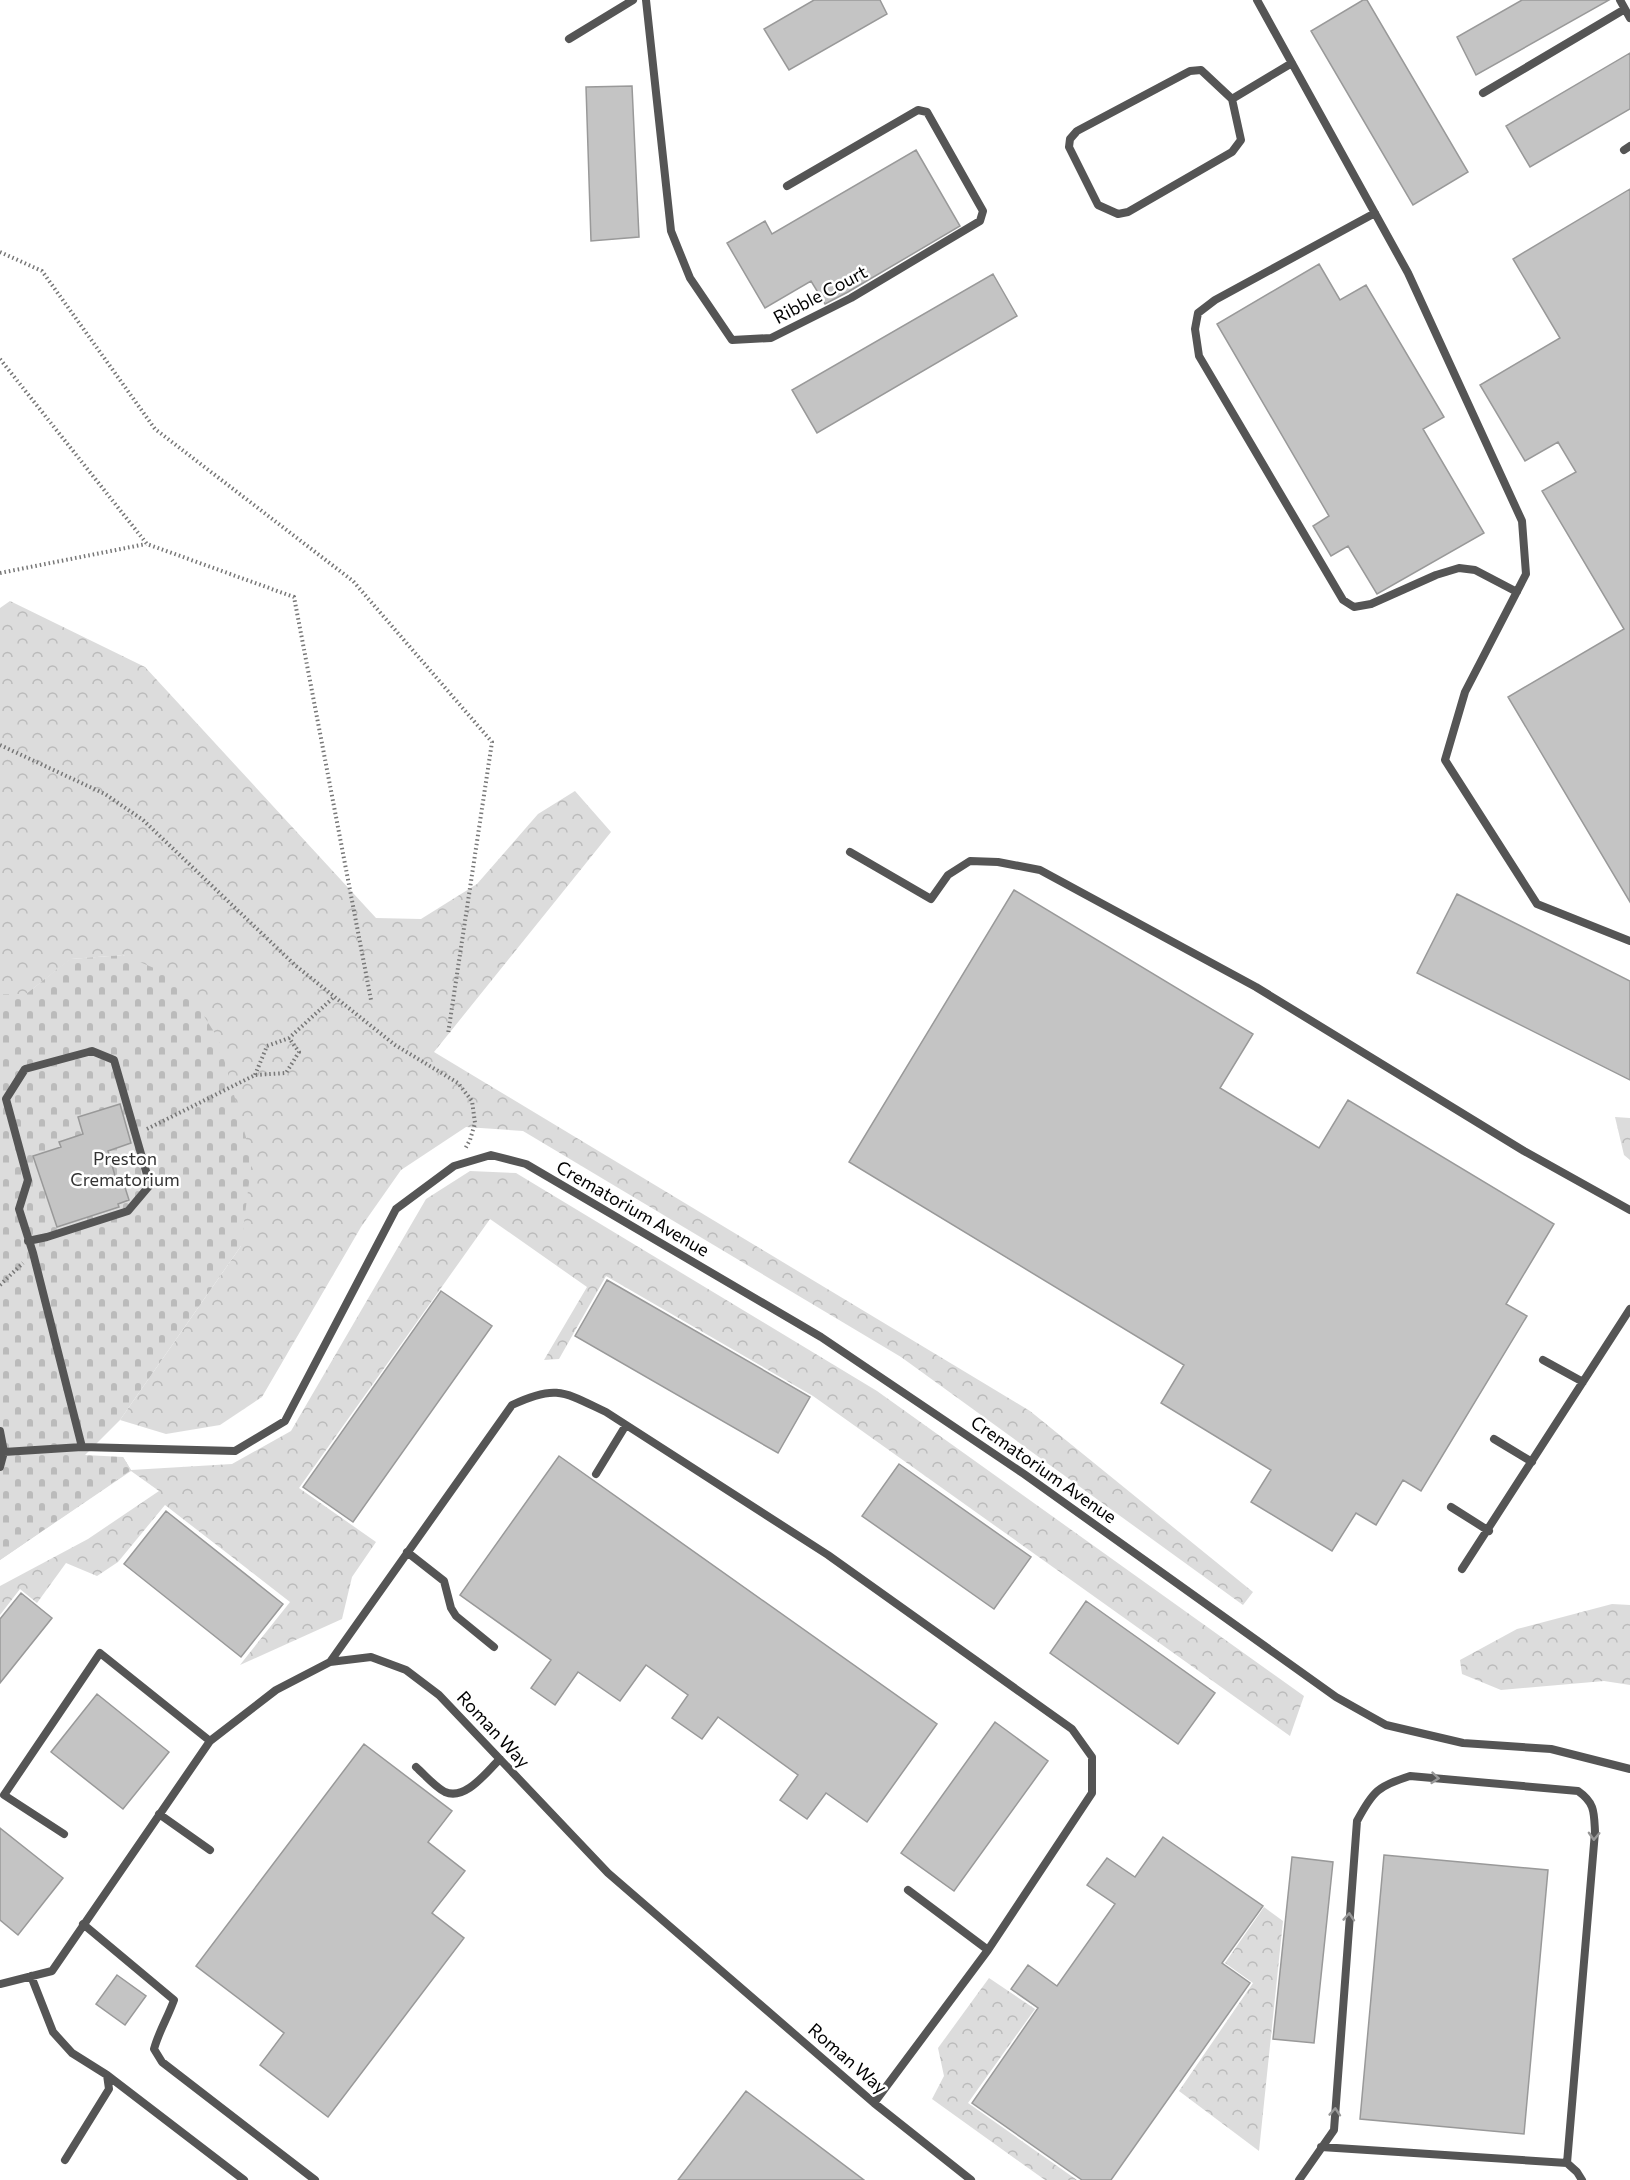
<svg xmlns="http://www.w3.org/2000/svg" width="1630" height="2180" viewBox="0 0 1630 2180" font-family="Commissioner,sans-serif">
<defs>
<pattern id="forest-crowns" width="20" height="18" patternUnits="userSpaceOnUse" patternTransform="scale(1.5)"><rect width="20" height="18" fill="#dcdcdc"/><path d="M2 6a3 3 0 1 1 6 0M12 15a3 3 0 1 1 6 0" fill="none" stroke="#bbb"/></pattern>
<pattern id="cemetery-stones" width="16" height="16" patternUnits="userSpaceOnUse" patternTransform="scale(1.5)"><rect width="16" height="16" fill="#dcdcdc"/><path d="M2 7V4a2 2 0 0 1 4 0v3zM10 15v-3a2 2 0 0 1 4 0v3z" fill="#bbb"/></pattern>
</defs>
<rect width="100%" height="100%" fill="#fff"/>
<path fill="url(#forest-crowns)" d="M10 601 145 667 376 918 421 919 477 884 538 814 575 791 611 832 434 1052 1030 1411 1253 1592 1243 1605 901 1357 523 1131 466 1127 401 1170 361 1227 262 1397 220 1425 166 1434 120 1420 241 1246 124 955 71 959 26 994H0V608Z
M1615 1117 1630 1118V1160L1624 1155Z
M470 1171 516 1173 877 1391 1304 1696 1290 1736 813 1396 606 1276 559 1359 544 1360 587 1287 490 1219 299 1488 376 1542 352 1577 342 1619 240 1665 290 1602 165 1505 118 1562 97 1576 66 1563 37 1603 20 1589 0 1615V1586L88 1539 159 1491 131 1471 0 1560V1511L123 1457 131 1470 232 1464 291 1431 426 1199Z
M1612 1604 1630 1605V1685L1604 1681 1501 1690 1462 1674 1460 1660 1517 1629Z
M1264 1907 1283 1921 1259 2151 1179 2091 1253 1983 1225 1963Z
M989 1978 1035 2009 968 2103 1077 2180H1045L932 2099 944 2076 938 2048Z"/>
<path fill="url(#cemetery-stones)" d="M123 955 180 979 218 1038 252 1159 241 1246 120 1420 85 1455 123 1457 131 1470 0 1560V994H26L70 959Z"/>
<path fill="#c4c4c4" stroke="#999" stroke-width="1.5" d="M814 0H880L887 14 789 70 764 29Z
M1363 0H1367L1468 172 1413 205 1311 31Z
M1522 0H1609L1476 75 1457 37Z
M1630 53V109L1530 167 1506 126Z
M632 86 639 237 591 241 586 87Z
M916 150 960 226 848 292 825 304 811 281 765 308 727 243 765 221 772 234Z
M1630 189V902L1508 697 1624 629 1542 491 1576 472 1558 442 1525 461 1480 385 1560 338 1513 259Z
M1319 264 1340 300 1366 285 1444 417 1423 429 1484 533 1377 594 1348 546 1331 556 1313 526 1329 516 1217 324Z
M993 274 1017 316 817 433 792 390Z
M1014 890 1253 1034 1220 1088 1319 1148 1348 1100 1554 1224 1506 1304 1527 1316 1421 1491 1403 1480 1376 1525 1356 1513 1332 1551 1251 1502 1271 1470 1161 1403 1184 1365 849 1162Z
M1457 894 1630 981V1080L1417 973Z
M120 1104 131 1143 108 1151 117 1183 123 1181 129 1200 118 1204 119 1207 57 1227 33 1156 61 1147 59 1142 83 1134 78 1117Z
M607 1280 810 1397 778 1453 575 1336Z
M441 1291 492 1326 353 1522 303 1487Z
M559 1456 937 1724 867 1822 826 1793 807 1819 780 1800 798 1775 718 1717 702 1739 672 1718 688 1695 646 1665 620 1701 578 1672 555 1705 531 1688 551 1660 460 1595Z
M899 1464 1031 1557 994 1609 862 1516Z
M166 1511 283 1604 241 1657 124 1564Z
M21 1593 52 1618 0 1683V1619Z
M1086 1601 1215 1693 1178 1744 1050 1653Z
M97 1694 169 1752 123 1809 51 1752Z
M995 1722 1048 1761 954 1891 901 1853Z
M364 1744 452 1811 428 1842 465 1871 432 1913 464 1938 328 2117 260 2065 284 2033 196 1966Z
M0 1828 63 1878 18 1935 0 1920Z
M1163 1837 1263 1906 1222 1963 1250 1983 1111 2180H1082L972 2103 1038 2008 1011 1989 1028 1965 1057 1986 1115 1904 1087 1885 1107 1858 1135 1877Z
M1384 1855 1548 1870 1524 2134 1360 2119Z
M1292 1857 1333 1862 1314 2043 1273 2039Z
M117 1975 146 1996 125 2025 96 2004Z
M746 2091 864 2180H678Z"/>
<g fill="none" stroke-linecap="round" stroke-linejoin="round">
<path stroke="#777" stroke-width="4" stroke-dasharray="1.5 3" stroke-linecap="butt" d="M0 252 42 271 155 429 353 581 492 742 448 1034
M0 359 147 544 294 597 371 1000
M0 573 146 544
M0 745 105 794 143 820 296 966 395 1045 458 1083 472 1101 475 1123 470 1140 465 1149
M255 1075 267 1046 289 1038 334 997
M147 1129 255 1075 286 1073 299 1052 289 1038
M0 1285 23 1263"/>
<path stroke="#555" stroke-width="8" d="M646 0 671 231 690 278 732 340 771 338 851 298 980 221 983 211 927 112 918 110 787 186
M1257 0 1408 273 1522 521 1526 574 1465 692 1445 760 1537 904 1630 941
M1620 0 1630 18
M569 39 633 0
M1483 93 1625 9
M1232 99 1201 70 1190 71 1077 131 1070 139 1069 147 1098 205 1118 214 1128 212 1232 152 1241 140 1232 99 1292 63
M1624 150 1630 146
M1375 213 1215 300 1198 313 1195 329 1199 356 1343 600 1354 607 1371 604 1436 575 1459 568 1475 570 1517 592
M850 852 931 899 948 875 970 861 998 862 1040 870 1256 987 1524 1151 1630 1210
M28 1241 47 1237 128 1211 150 1185 114 1060 92 1051 25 1069 6 1099 28 1180 19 1209 33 1253 82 1447
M1543 1360 1583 1382
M0 1431 4 1452 0 1467
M1494 1439 1532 1462
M4 1452 82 1447 235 1451 285 1421 396 1209 454 1166 491 1155 526 1164 821 1337 1024 1474 1336 1697 1386 1725 1463 1743 1551 1749 1630 1769
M596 1474 626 1425
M1451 1507 1489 1531
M407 1552 444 1581 451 1608 456 1616 494 1647
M1462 1569 1630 1309
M330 1662 512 1405C556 1384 564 1392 606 1412L828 1555 1072 1729 1092 1757V1793L988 1950 874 2103
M416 1767C425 1775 435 1787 445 1792 466 1801 487 1771 500 1759
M159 1814 210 1850
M64 1834 4 1795 100 1653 210 1741
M908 1890 988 1950
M83 1924 174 2000C168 2017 159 2031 154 2049L162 2062 315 2180
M31 1976 53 2032 72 2053 107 2075 109 2089 65 2160
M0 1984 52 1971 210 1741 276 1690 330 1662 371 1657 406 1670 439 1695 608 1873 874 2103 971 2180
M107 2075 244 2180
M1321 2147 1567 2163
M1299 2180 1334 2130 1357 1821C1373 1791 1378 1786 1410 1776L1578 1791C1595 1803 1594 1812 1595 1832L1567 2163 1577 2172 1582 2180"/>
</g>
<defs><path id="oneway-chevron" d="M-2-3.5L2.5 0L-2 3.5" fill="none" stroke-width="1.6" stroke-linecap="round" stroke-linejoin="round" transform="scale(1.5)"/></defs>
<g stroke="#999">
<use href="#oneway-chevron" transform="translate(1435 1778) rotate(5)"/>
<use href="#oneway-chevron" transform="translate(1594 1836) rotate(92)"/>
<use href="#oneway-chevron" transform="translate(1349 1917) rotate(-86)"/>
<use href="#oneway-chevron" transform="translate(1335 2112) rotate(-86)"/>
</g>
<g text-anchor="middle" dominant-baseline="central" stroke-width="5" stroke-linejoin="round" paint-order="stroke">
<g font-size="18" fill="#000" stroke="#fff">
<text transform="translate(820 294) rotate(-28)">Ribble Court</text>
<text transform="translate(633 1208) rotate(30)">Crematorium Avenue</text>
<text transform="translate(1044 1469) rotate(35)">Crematorium Avenue</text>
<text transform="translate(494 1729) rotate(47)">Roman Way</text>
<text transform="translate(848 2058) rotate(41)">Roman Way</text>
</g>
<g font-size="18" fill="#333" stroke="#fff">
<text x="125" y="1158">Preston<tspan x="125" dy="21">Crematorium</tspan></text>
</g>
</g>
</svg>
